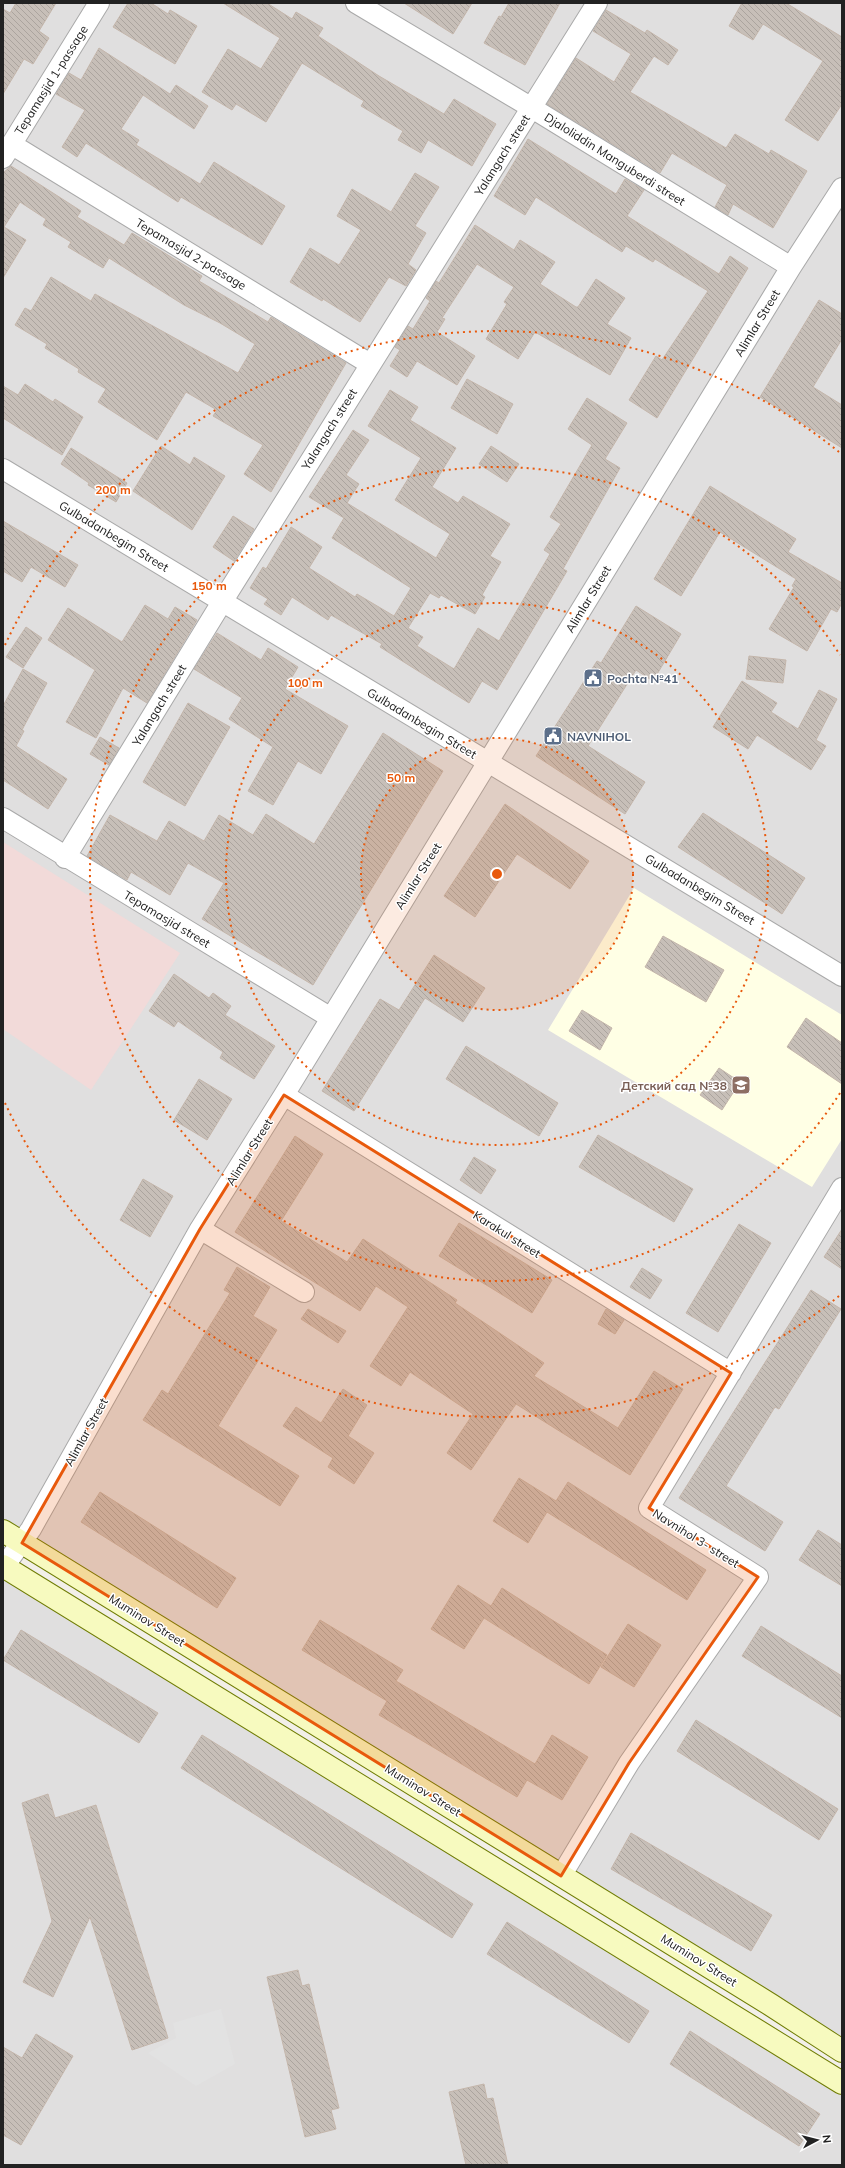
<svg xmlns="http://www.w3.org/2000/svg" width="845" height="2168" viewBox="0 0 845 2168" font-family="Mulish,sans-serif">
<defs>
<pattern id="building-back-hatch" width="6" height="6" patternUnits="userSpaceOnUse"><rect width="6" height="6" fill="#c7bfb8"/><path d="M-1 5l2 2M0 0l6 6M5-1l2 2" fill="none" stroke="#aba49e"/></pattern>
</defs>
<rect width="100%" height="100%" fill="#f2efe9"/>
<path fill="#e0dfdf" d="M3 3H842V2051L3 1531Z
M3 1566 842 2083V2165H3Z"/>
<path fill="#f2dad9" d="M3 842 180 953 91 1090 3 1029Z"/>
<path fill="#ffffe5" d="M634 888 842 1015V1139L812 1187 548 1030Z"/>
<path fill="#e2e2e2" d="M221 2009 235 2064 196 2086 148 2053 176 2038 173 2023Z"/>
<path fill="url(#building-back-hatch)" stroke="#c4b6ab" d="M16 3H56L39 31 49 38 33 64 24 59 3 94V9L10 13Z
M128 3H151L168 14 170 10 197 26 175 64 113 27Z
M223 3H267L292 19 296 12 323 28 318 36 379 76 444 114 454 99 496 124 472 166 428 140 421 153 398 140 403 131 361 106 364 101 302 63 266 122 236 104 232 110 202 92 228 49 261 69 280 38Z
M404 3H472L453 34Z
M509 3H560L525 65 484 43 499 16 501 17Z
M742 3H786L842 37V104L818 141 785 120 823 61 763 24 753 40 729 26Z
M606 10 645 33 647 30 678 50 668 65 654 56 630 92 726 148 735 134 769 154 771 150 807 171 773 228 733 204 728 215 715 207 727 185 672 153 660 173 547 104 576 58 614 82 631 54 593 31Z
M99 48 170 94 176 85 208 106 194 129 143 95 121 129 139 140 136 145 200 184 214 162 285 206 262 245 181 197 178 202 86 143 77 157 62 147 85 110 56 94 69 73 81 80Z
M528 139 616 194 625 179 644 190 627 216 719 274 730 256 748 268 657 418 629 400 656 356 662 360 708 291 655 259 653 262 626 246 622 252 536 197 525 215 494 196Z
M11 166 81 211 77 217 124 245 132 233 202 276 199 281 268 322 271 317 346 363 271 492 244 474 263 445 213 416 217 410 186 392 157 440 98 402 106 389 78 372 79 369 45 348 47 344 15 325 25 308 31 311 51 277 91 301 95 294 238 373 255 344 220 323 184 305 109 258 103 268 68 247 71 242 43 225 46 219 20 202 4 227 26 240 3 278V173Z
M415 173 439 187 415 226 426 233 408 264 416 270 406 286 389 277 360 322 323 299 322 301 290 282 310 248 339 265 361 230 337 216 352 189 391 212Z
M475 225 514 250 520 240 555 262 540 284 576 307H578L596 279 625 298 607 324 631 338 610 375 535 332 518 359 486 339 507 304 504 302 514 287 477 264 442 318 445 319 437 332 475 356 457 385 417 361 407 377 390 366 400 350 395 347 408 326 413 329 430 301 426 298 436 281 439 283Z
M819 300 842 314V339L813 387 842 405V448L760 397Z
M467 379 513 404 497 434 451 408Z
M25 384 53 402 55 399 83 417 62 455 3 418V386L18 395Z
M390 390 418 407 410 420 456 448 432 487 458 503 463 496 510 524 490 556 501 562 482 595 485 597 475 614 441 595 439 598 430 593 408 628 423 637 417 646 454 669 478 628 499 641 550 554 544 550 561 524 550 517 592 445 568 429 587 398 627 423 605 459 620 468 563 569 567 571 497 690 482 681 469 703 380 647 382 644 331 615 328 620 292 597 281 615 264 604 268 599 250 588 263 567 266 569 291 527 322 547 309 568 355 597 357 594 394 616 411 588 332 538 344 518 309 497 353 430 369 440 346 475 359 484 347 503 436 558 450 534 395 500 421 458 368 426Z
M161 446 190 465 194 457 225 476 192 530 133 491Z
M491 446 519 464 507 482 479 464Z
M71 448 127 483 116 502 88 485 89 483 61 464Z
M710 486 796 539 788 552 842 583V603L837 612 831 609 807 651 769 629 794 587 792 586 796 579 720 532 681 596 654 579Z
M233 516 254 529 234 561 213 547Z
M3 521 78 565 65 587 31 567 22 582 3 571Z
M145 605 168 619 175 607 197 620 147 703 123 688 96 738 66 722 95 670 48 640 68 608 122 642Z
M636 606 681 634 653 681 636 670 588 746 645 782 625 814 536 756 597 661 601 663Z
M26 627 42 638 23 668 6 657Z
M217 633 261 660 268 648 298 667 285 689 348 726 321 774 298 761 273 805 248 791 273 747 229 719 242 698 194 669Z
M749 656 786 660 783 683 746 679Z
M23 669 47 683 22 730 24 731 16 746 67 779 48 809 3 780V706Z
M742 681 777 703 771 712 798 729 819 690 837 699 816 740 826 746 811 770 757 735 748 749 713 727Z
M188 703 230 727 185 806 143 782Z
M383 733 443 771 313 985 202 919 224 883 188 863 170 895 131 872 127 880 87 856 110 815 157 841 169 821 204 841 219 815 253 835 266 814 314 844Z
M100 737 119 748 109 765 90 754Z
M505 804 589 861 570 889 517 854 475 917 444 896Z
M703 813 805 878 782 914 678 847Z
M663 936 724 970 706 1002 645 967Z
M434 955 485 988 463 1022 425 998 354 1111 322 1091 380 999 399 1010Z
M174 974 209 998 213 993 231 1006 225 1015 275 1046 254 1079 220 1058 223 1052 178 1021 174 1027 149 1011Z
M582 1010 612 1028 600 1050 569 1031Z
M806 1018 842 1043V1084L787 1047Z
M466 1046 558 1103 539 1136 446 1079Z
M719 1068 740 1082 722 1110 700 1095Z
M199 1079 232 1099 207 1140 174 1120Z
M598 1135 693 1189 674 1222 579 1167Z
M295 1136 323 1154 281 1221 347 1262 363 1239 457 1300 455 1303 544 1363 534 1376 618 1428 654 1371 683 1389 630 1475 516 1404 471 1470 447 1453 473 1414 410 1372 401 1386 370 1366 408 1307 376 1286 360 1311 235 1232Z
M474 1157 496 1170 481 1194 460 1180Z
M143 1179 173 1196 150 1237 120 1220Z
M459 1223 552 1280 532 1313 439 1256Z
M739 1224 771 1243 718 1332 686 1313Z
M842 1229V1269L824 1257Z
M237 1267 270 1287 253 1316 277 1330 218 1426 299 1476 280 1506 143 1420 162 1390 168 1394 230 1293 224 1290Z
M642 1268 662 1280 650 1299 630 1287Z
M811 1290 841 1309 779 1409 775 1407 726 1486 783 1522 765 1551 679 1498Z
M308 1309 346 1331 338 1343 301 1319Z
M606 1309 624 1320 615 1334 598 1324Z
M343 1389 367 1405 348 1436 374 1453 354 1484 328 1467 333 1458 283 1426 296 1407 321 1423Z
M519 1478 556 1501 568 1482 706 1570 687 1600 547 1512 528 1543 493 1521Z
M100 1492 236 1578 217 1608 81 1522Z
M818 1530 842 1545V1586L799 1560Z
M458 1585 491 1606 502 1588 607 1655 589 1684 484 1618 464 1649 431 1629Z
M320 1620 403 1670 396 1681 535 1764 552 1735 588 1757 562 1800 527 1780 517 1797 379 1715 387 1701 302 1650Z
M628 1624 661 1645 634 1687 601 1667Z
M761 1626 842 1676V1718L742 1656Z
M21 1630 158 1713 139 1743 3 1660Z
M696 1720 838 1809 819 1840 677 1751Z
M202 1735 473 1904 452 1938 181 1768Z
M48 1794 55 1818 96 1805 168 2038 132 2050 90 1917 53 1997 23 1982 52 1921 22 1803Z
M631 1833 772 1915 751 1951 611 1869Z
M507 1922 649 2011 629 2043 487 1954Z
M298 1970 302 1986 309 1984 339 2108 331 2110 336 2129 305 2137 267 1977Z
M690 2031 820 2114 799 2146 670 2064Z
M36 2034 73 2056 21 2145 3 2135V2047L22 2058Z
M484 2084 487 2099 493 2098 508 2165H466L449 2092Z"/>
<g fill="none" stroke-linecap="round" stroke-linejoin="round">
<defs>
<path id="street" d="M356 3 532 108 791 267
M11 144 370 364
M3 158 99 3
M3 469 842 976
M3 818 331 1018
M65 858 222 602 597 3
M284 1095 731 1373
M200 1229 304 1292
M3 1568 31 1529 200 1229 284 1095 791 267 842 188
M561 1876 629 1763 758 1577 649 1508 842 1188"/>
<path id="secondary" d="M3 1531 771 2005 842 2051
M3 1566 842 2083"/>
</defs>
<use href="#street" stroke="#a9a9a9" stroke-width="22"/>
<use href="#secondary" stroke="#707d05" stroke-width="24"/>
<use href="#street" stroke="#fff" stroke-width="20"/>
<use href="#secondary" stroke="#f7fabf" stroke-width="22"/>
</g>
<path fill="#e8590c" fill-opacity="0.2" stroke="#e8590c" stroke-width="3" stroke-linejoin="round" d="M284 1095 731 1373 649 1508 758 1577 629 1763 561 1876 22 1543 200 1229Z"/>
<circle cx="497" cy="874" r="136" fill="#e8590c" fill-opacity=".12"/>
<g fill="none" stroke="#e8590c" stroke-width="2" stroke-dasharray="2 4">
<circle cx="497" cy="874" r="136"/>
<circle cx="497" cy="874" r="271"/>
<path d="M840 1093A407 407 0 1 1 840 655"/>
<path d="M839 1296A543 543 0 0 1 5 1103M5 645A543 543 0 0 1 839 452"/>
</g>
<defs>
<symbol id="civic-square" viewBox="-11 -11 22 22"><rect x="-9" y="-9" width="18" height="18" rx="4" fill="#5c6f8a" stroke="#fff"/><path d="M-.6-6.5H3V-4.5H.6V-3L4-1V1h2V6H-6V1h2V-1L-.6-3ZM-1.2 2.5V6h2.4V2.5Z" fill="#fff"/></symbol>
<symbol id="school-square" viewBox="-11 -11 22 22"><rect x="-9" y="-9" width="18" height="18" rx="4" fill="#8d6e63" stroke="#fff"/><path d="M0-5L7-2L0 1L-7-2ZM-4 1L0 2.5L4 1V4Q0 6-4 4Z" fill="#fff"/></symbol>
</defs>
<g fill-rule="evenodd">
<use href="#civic-square" x="582" y="667" width="22" height="22"/>
<use href="#civic-square" x="542" y="725" width="22" height="22"/>
<use href="#school-square" x="730" y="1074" width="22" height="22"/>
</g>
<g text-anchor="middle" dominant-baseline="central" stroke-width="3" stroke-linejoin="round" paint-order="stroke">
<g font-size="12" fill="#222" stroke="#fff">
<text transform="translate(51 80) rotate(-58)">Tepamasjid 1-passage</text>
<text transform="translate(502 155) rotate(-58)">Yalangach street</text>
<text transform="translate(615 159) rotate(32)">Djaloliddin Manguberdi street</text>
<text transform="translate(191 254) rotate(31)">Tepamasjid 2-passage</text>
<text transform="translate(757 323) rotate(-59)">Аlimlar Street</text>
<text transform="translate(329 429) rotate(-58)">Yalangach street</text>
<text transform="translate(114 536) rotate(31)">Gulbadanbegim Street</text>
<text transform="translate(588 599) rotate(-59)">Аlimlar Street</text>
<text transform="translate(159 705) rotate(-59)">Yalangach street</text>
<text transform="translate(422 723) rotate(31)">Gulbadanbegim Street</text>
<text transform="translate(418 876) rotate(-58)">Аlimlar Street</text>
<text transform="translate(700 889) rotate(31)">Gulbadanbegim Street</text>
<text transform="translate(167 919) rotate(31)">Tepamasjid street</text>
<text transform="translate(249 1152) rotate(-58)">Аlimlar Street</text>
<text transform="translate(507 1234) rotate(32)">Karakul street</text>
<text transform="translate(86 1432) rotate(-61)">Аlimlar Street</text>
<text transform="translate(696 1538) rotate(32)">Navnihol 3- street</text>
<text transform="translate(147 1620) rotate(32)">Muminov Street</text>
<text transform="translate(423 1790) rotate(32)">Muminov Street</text>
<text transform="translate(699 1960) rotate(32)">Muminov Street</text>
</g>
<g font-size="12" font-weight="bold" fill="#4e5e75" stroke="#fff" text-anchor="start">
<text x="607" y="678">Pochta №41</text>
<text x="567" y="736">NAVNIHOL</text>
</g>
<g font-size="12" font-weight="bold" fill="#785e54" stroke="#fff" text-anchor="end">
<text x="727" y="1085">Детский сад №38</text>
</g>
</g>
<circle cx="497" cy="874" r="6" fill="#e8590c" stroke="#fff" stroke-width="2"/>
<g font-size="12" text-anchor="middle" font-weight="bold" fill="#e8590c" stroke="#fff" stroke-width="3" stroke-linejoin="round" paint-order="stroke">
<text x="113" y="494">200 m</text>
<text x="209" y="590">150 m</text>
<text x="305" y="687">100 m</text>
<text x="401" y="782">50 m</text>
</g>
<rect width="845" height="2168" fill="none" stroke="#222222" stroke-width="8"/>
<g transform="translate(817 2140) rotate(83)" stroke="#ffffff" stroke-width="3" paint-order="stroke">
<path d="M0-3L7 15L0 10L-7 15Z" fill="#222222"/>
<text y="-6" font-size="11" font-weight="bold" text-anchor="middle" fill="#222222">N</text>
</g>
</svg>
